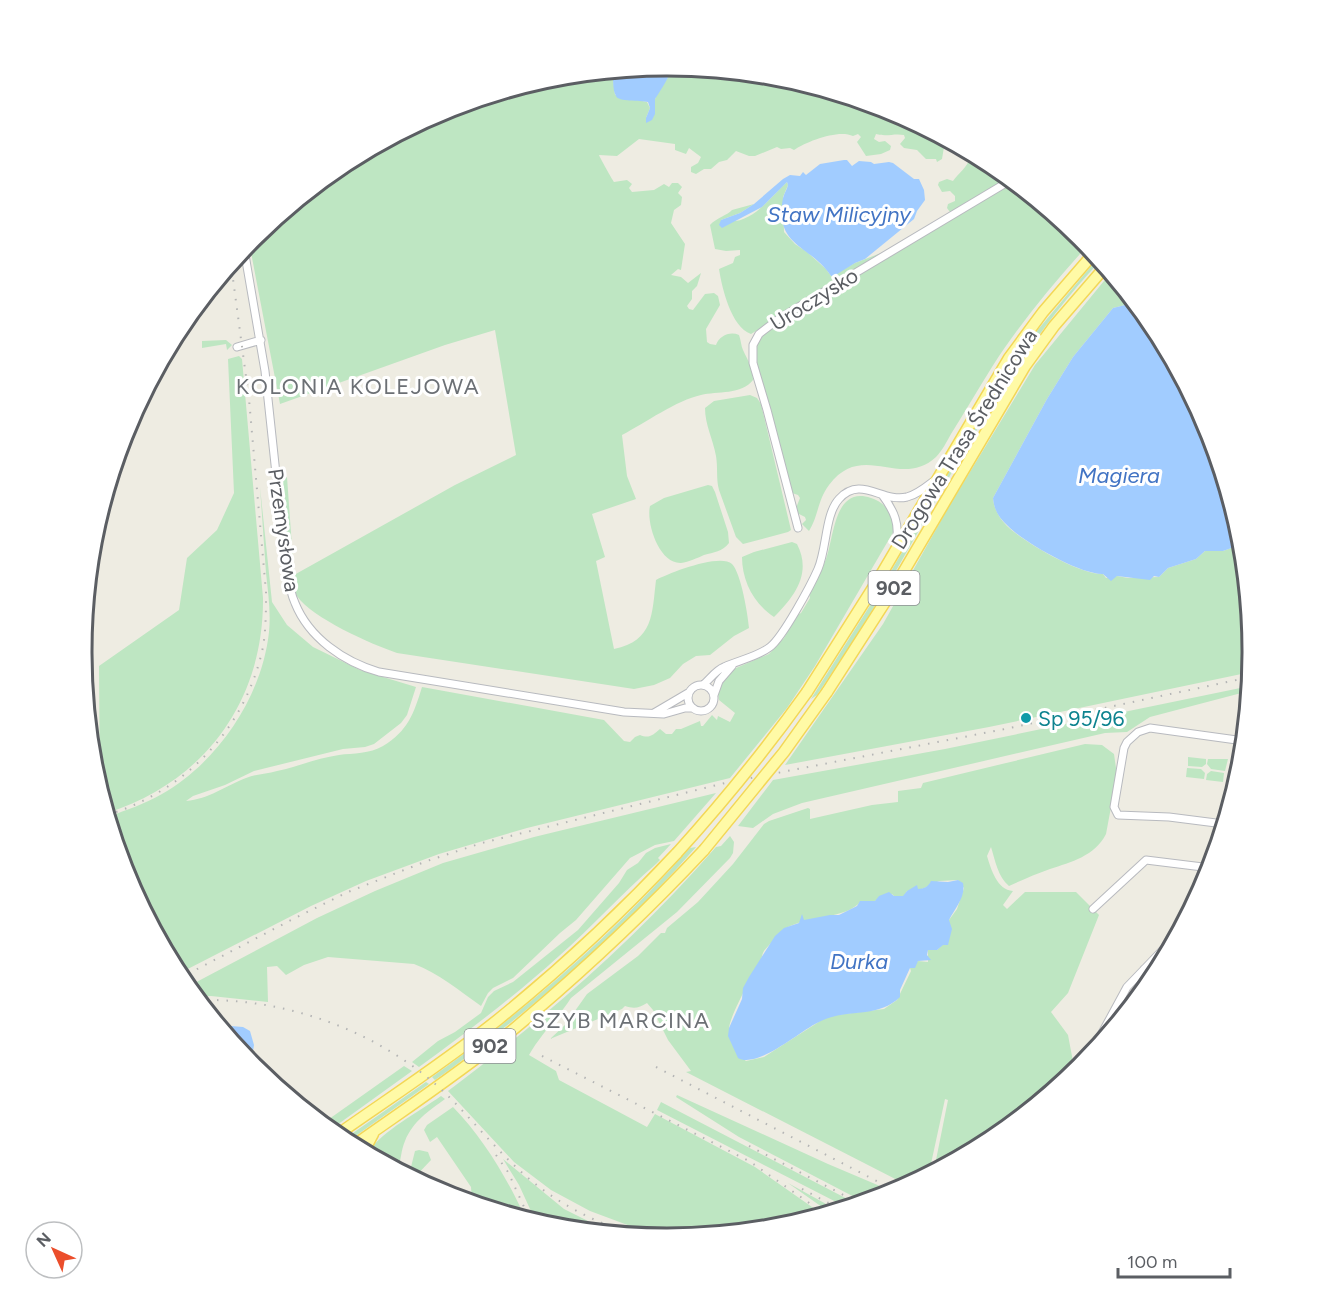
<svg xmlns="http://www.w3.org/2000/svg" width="1334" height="1304" viewBox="0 0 1334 1304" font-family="Figtree,sans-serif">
<rect width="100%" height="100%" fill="#eeece2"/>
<path fill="#bee6c2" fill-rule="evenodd" d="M672 67 782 77 892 111 956 145 953 149 947 146 944 147 942 159 937 162 936 159H926L917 150 904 148 900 144 905 138 904 135C894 133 887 137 876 134L874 139 879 142 885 141 891 146 890 150 881 154 866 156 857 142 861 137 858 134 853 136C839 129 807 141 794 150L790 148 781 149 777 147 755 156H749L736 151 727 160 719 162 711 169H704L696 174 691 172V167L698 163 701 157 689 148 686 154 675 150V144L639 139 617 156 599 155C600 158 612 179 614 182L627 180 632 184 629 188 632 192 654 190 664 184 669 187 672 183H678L682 187 678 193 682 197 681 205 674 210 671 223 685 244 681 270 678 269 671 275 681 277 688 283 701 273 697 286 692 291V299L687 306 689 309 693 310 705 294 714 293 718 296 720 305 706 329 707 342 710 344 716 345C719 336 730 331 739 335 741 340 741 346 743 350 748 361 753 367 753 380 742 395 717 391 701 395 677 400 645 423 622 435L627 476 636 499 592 514 605 557 596 561 614 649C654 641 652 613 656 580 669 573 720 553 732 564 741 573 748 615 749 628L734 636 710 655 696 656 683 664 670 678 654 685 634 689 397 653C371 644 312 618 297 596 289 584 283 500 280 481L287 477 294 575 455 485 516 455 495 330 445 345 280 404 249 242 342 165 443 110 553 77 612 71 615 95 647 102 650 108 646 118 655 106C652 92 671 80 672 67Z
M963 149 993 165 1008 178 950 212 947 208 948 204 955 201V196L950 191 942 192 938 185 939 182 947 179 953 181C958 174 968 166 970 158Z
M787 182 788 185 783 197 784 232 795 244 807 252 826 269 831 276 855 263 881 253 751 334C731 327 722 288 719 269L733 263 735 257 740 255V250L726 251 715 249 710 225C716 218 728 215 732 210L754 204 740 213 721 220C750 228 768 199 787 182Z
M1014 182 1082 238 1088 245C1053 284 1020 323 992 367 978 389 965 412 951 434 947 441 942 451 936 457 900 490 863 440 829 485 818 499 818 517 809 531L802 524 806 520 805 517 797 513 796 508 800 498 798 495 792 493 786 475 756 359C754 339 769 329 784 318Z
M1098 258 1100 261C1010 357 952 475 886 588 864 624 841 660 817 695L811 699 883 585 994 394 1036 332Z
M1112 275 1133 301 1125 305 1113 308 1073 357 1047 399 993 498C994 509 999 518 1007 526 1024 542 1080 575 1103 574L1106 578 1117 576 1128 578 1159 577 1168 568 1196 559 1205 551H1223L1237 546 1242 541 1253 652 1251 672 989 727 785 765 883 624 948 508 1035 365 1104 281Z
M226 340 232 345 227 350 226 344 202 348V341Z
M239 356 242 359 263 598C264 700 205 782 107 813L100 791 99 666 179 610 187 558 217 530 234 493 228 359Z
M750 395 757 398 761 404 791 530 788 532 743 544 736 537 719 490C716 479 718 468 716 456 713 439 705 425 705 408L714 401Z
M708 485 712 486 715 492 728 532 729 543C722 552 714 552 704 555 697 558 689 562 681 563 659 564 646 523 650 506L664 498Z
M260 487 272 602 287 625 313 647 360 670 416 687 407 715 401 723 374 744 365 747 343 749 254 771 225 785 193 796 186 801C209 799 225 786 246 778 256 774 266 774 277 771 297 767 317 758 339 755 353 753 370 754 383 746 408 731 414 713 422 687L604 720 624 741 630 742 635 737 640 735C649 739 653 735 660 729L666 734H672L676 729H681L700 721 701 726H703L712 715 717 720 718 716 730 722 735 713 719 700 718 693 721 682 736 668 769 654 784 638 797 615 801 613 810 598 809 593C816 582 822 571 826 559 834 538 834 485 871 498 887 503 891 514 895 529L815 666 787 708 730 778 527 828 439 854 366 881 311 906 178 974 125 876 108 817C126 810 145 804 162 794 218 762 262 697 269 632 271 612 268 592 266 573 264 544 262 515 260 487Z
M792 542 797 544C812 573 795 596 774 617 754 604 742 581 742 557L754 552Z
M1250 686 1249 691 1150 717 1127 732 1105 733 802 803 773 814 753 828 738 826 773 780 945 749Z
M1085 744 1102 745 1114 754 1117 775 1106 834C1095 856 1071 862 1050 869 1036 874 1022 880 1009 886 998 877 995 860 991 847L987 856C991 869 997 890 1013 891L1003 905 1007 909 1025 892H1076L1099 915 1068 993 1051 1012 1068 1035 1075 1072 992 1139 934 1170 948 1100 945 1099 929 1173 907 1185 686 1072 691 1071 668 1040 653 1010 647 1003C639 1008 634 1009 625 1006L622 1009 550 1039 565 1025 587 994 638 956 661 933H665L667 928 698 902 733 864 764 824 769 821 808 808 810 809V819L872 805 898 802V791L921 788 923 783ZM958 880 964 888 957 909 949 920 943 944 937 950H928V962L918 961 910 968 911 971 897 1000 884 1009 828 1016 764 1057 746 1061C736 1052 730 1044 729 1030 728 1018 754 973 761 960 762 957 762 954 764 951 766 948 783 930 786 928 807 916 847 919 861 901H875L892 894 894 896H904L907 891 922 889 939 881Z
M1188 757 1206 759V764L1202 767 1188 766Z
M1208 759H1228L1225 771 1211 769 1207 764Z
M1187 768 1201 769 1205 773 1204 779 1186 777Z
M1211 771 1224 773 1223 782 1206 780 1207 774Z
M716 793 674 841 655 845 630 858 576 920 560 933 513 978 493 988 488 993 481 1006C460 991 438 973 414 964L328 957 304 965 286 975 277 966 267 967 268 1002 211 996 195 997 187 987 317 918 375 891 443 863 534 837Z
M730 836 734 842 733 853 730 858 677 912 571 998C558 1018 541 1034 529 1055L556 1071 559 1080 647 1127 655 1114 755 1167 822 1214 781 1227 686 1236 649 1233 590 1211 551 1190 514 1162 448 1091C547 1016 634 941 716 847L721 846Z
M671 844 658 858 660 860 656 864C622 893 592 927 559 956 515 996 467 1032 419 1067L412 1062 438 1041 455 1032 481 1013 488 997 494 991 513 982 578 930 619 883 627 870 638 863 646 853 655 848Z
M696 847C624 930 540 1002 452 1068L435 1080 432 1077C526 1010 613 935 690 848Z
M404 1066 412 1071 330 1130 322 1124Z
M426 1082 429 1084 347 1142 343 1140Z
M677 1095 828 1164 894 1192 864 1202 739 1137 676 1097Z
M441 1096 445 1099C429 1111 413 1121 405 1141 401 1150 401 1160 398 1170L367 1153C385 1129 417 1113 441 1096Z
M661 1102 857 1204 846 1207 657 1110Z
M453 1107C484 1139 507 1178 526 1219L472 1202 471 1187 437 1137 430 1142 424 1130 427 1125Z
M419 1150 428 1152 431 1160 414 1178 409 1175 415 1151Z
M503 1159 564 1209 612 1233 552 1227 536 1222 519 1185Z
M788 1183 837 1210 829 1212Z"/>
<path fill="#a1ccff" d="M667 66 672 67C671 75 660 91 655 99V114L652 120 646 123V118L650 108 648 102C640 100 618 102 616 96 612 89 614 79 612 71Z
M844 160H847L852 166 859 161 871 162 874 164 889 162 893 163 914 179H919L924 190 925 200 917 211 914 219 865 259 855 263 834 276H831C810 244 774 247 783 198 784 194 787 189 788 185L787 182 762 207 722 228 719 225 721 220 740 213 754 204 783 179 790 175 800 176 803 172 806 175 820 164Z
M1133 301 1154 327 1209 428 1242 541 1237 546 1223 551H1205L1196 559 1168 568 1159 577 1154 576 1150 580 1117 576 1111 581 1103 574C1081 575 1023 542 1008 526 999 518 994 510 993 498L1047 399 1073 357 1113 308 1125 305Z
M958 880 963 883C966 897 955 908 949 920L952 929 948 945H943L937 950H928L927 955 931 960 918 961 915 968H910L900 990V997C876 1020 845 1007 817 1023 799 1032 757 1069 738 1058L728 1036 729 1028 742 999 743 988 749 977 775 936 784 928 799 923 802 914 804 920 830 915H839L857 906 860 901H875L879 896 889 892 894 896H903L907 891 917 885 918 889C924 889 929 886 931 881L948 882Z
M219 1025 243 1027 250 1031 254 1045 251 1064Z"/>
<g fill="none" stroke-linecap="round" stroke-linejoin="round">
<defs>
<path id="street" d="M244 249 265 371 286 567C288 579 290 592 295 603 309 638 344 662 379 672L624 712 664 714 685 708H693
M237 347 261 340
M883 496C894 511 900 524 896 543
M798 528 767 410 753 363V345L759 334 780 318 1011 180
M688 698a13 13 0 1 1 26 0a13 13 0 1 1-26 0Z
M703 685C710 679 716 670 724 667 739 660 757 657 770 647 783 637 811 585 818 569 827 548 825 514 839 499 861 475 882 503 907 497 918 494 926 487 935 480
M714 695 719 681 732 666
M654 713 688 693
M1224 824 1169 817 1118 815 1114 807 1124 748 1127 742 1138 732 1150 728 1244 741
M1093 909 1146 860 1211 868
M1144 969 1154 978
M1097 1047 1096 1044 1127 987 1176 936"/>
<path id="primary" d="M807 692 878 580 1009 358 1043 312 1094 253
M827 692 894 588 1025 366 1054 326 1105 267
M337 1135C391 1097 448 1060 500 1018 563 967 622 912 677 853
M353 1146C408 1107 464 1070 515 1028 582 972 645 913 704 850
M364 1151 373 1134"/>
</defs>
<use href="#street" stroke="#b8babf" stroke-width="9"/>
<use href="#primary" stroke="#f3d756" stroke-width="13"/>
<use href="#street" stroke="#fff" stroke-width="7"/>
<use href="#primary" stroke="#fffaa6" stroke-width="10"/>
<path stroke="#b4b5b5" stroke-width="2" stroke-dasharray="1.5 8" stroke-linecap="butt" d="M107 815C186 791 246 728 263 647 266 629 266 610 266 592L249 399 231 264
M180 978 295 918 348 892 427 861 482 843 725 783 1000 730 1251 677
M198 1000C287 998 379 1031 444 1092 469 1116 491 1144 517 1168 549 1199 592 1222 635 1235
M542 1056 749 1161 825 1214
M656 1067 896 1191
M749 1146 859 1203
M496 1155 508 1172 530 1220
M802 1189 840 1209"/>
<defs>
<path id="primary-bridge" d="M704 850 784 752 827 692
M677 853C724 801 767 748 807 692"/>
</defs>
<use href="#primary-bridge" stroke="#f3d756" stroke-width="13" stroke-linecap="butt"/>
<use href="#primary-bridge" stroke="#fffaa6" stroke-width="10"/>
</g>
<circle fill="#0f9aa8" stroke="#fff" stroke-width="2" cx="1026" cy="718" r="6"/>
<g text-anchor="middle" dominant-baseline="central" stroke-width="6" stroke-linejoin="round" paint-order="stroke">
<g fill="#fff" stroke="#8c8e92" stroke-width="1.5">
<rect x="868.5" y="571" width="51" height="34" rx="4.5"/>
<rect x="464.5" y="1029" width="51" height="34" rx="4.5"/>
</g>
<g font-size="20" font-weight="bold" fill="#5b5e63">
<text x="894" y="588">902</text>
<text x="490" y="1046">902</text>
</g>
<g font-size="21" fill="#5b5e63" stroke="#fff">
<text transform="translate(814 299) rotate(-32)">Uroczysko</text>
<text transform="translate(964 439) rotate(-58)">Drogowa Trasa Średnicowa</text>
<text transform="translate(284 530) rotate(82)">Przemysłowa</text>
</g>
<g font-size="21" fill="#0d838f" stroke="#fff" text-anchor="start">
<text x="1038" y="718">Sp 95/96</text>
</g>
<g font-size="22" font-style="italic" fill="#4274c4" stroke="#fff">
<text x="839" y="214">Staw Milicyjny</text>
<text x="1119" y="475">Magiera</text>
<text x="859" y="961">Durka</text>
</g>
<g font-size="22" letter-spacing="1.5" fill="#6c7075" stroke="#fff">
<text x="358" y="386">KOLONIA KOLEJOWA</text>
<text x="621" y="1020">SZYB MARCINA</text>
</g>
</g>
<path d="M0 0H1334V1304H0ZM667 76H667A575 575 0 0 1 1242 651V653A575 575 0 0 1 667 1228H667A575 575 0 0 1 92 653V651A575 575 0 0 1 667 76Z" fill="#fff" fill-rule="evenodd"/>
<path fill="none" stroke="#5b5e63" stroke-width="3" d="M667 76H667A575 575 0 0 1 1242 651V653A575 575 0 0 1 667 1228H667A575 575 0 0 1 92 653V651A575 575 0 0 1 667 76Z"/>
<g transform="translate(54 1250) rotate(315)"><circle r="28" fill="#ffffff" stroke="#bdbfc1" stroke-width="1.5"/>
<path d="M0-4.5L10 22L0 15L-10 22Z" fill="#eb4e2b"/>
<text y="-9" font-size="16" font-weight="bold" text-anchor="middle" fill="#5b5e63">N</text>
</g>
<path d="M1118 1268v9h112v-9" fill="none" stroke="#5b5e63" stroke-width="3"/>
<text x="1127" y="1268" font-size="18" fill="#5b5e63" stroke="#ffffff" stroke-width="4.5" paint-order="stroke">100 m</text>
</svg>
